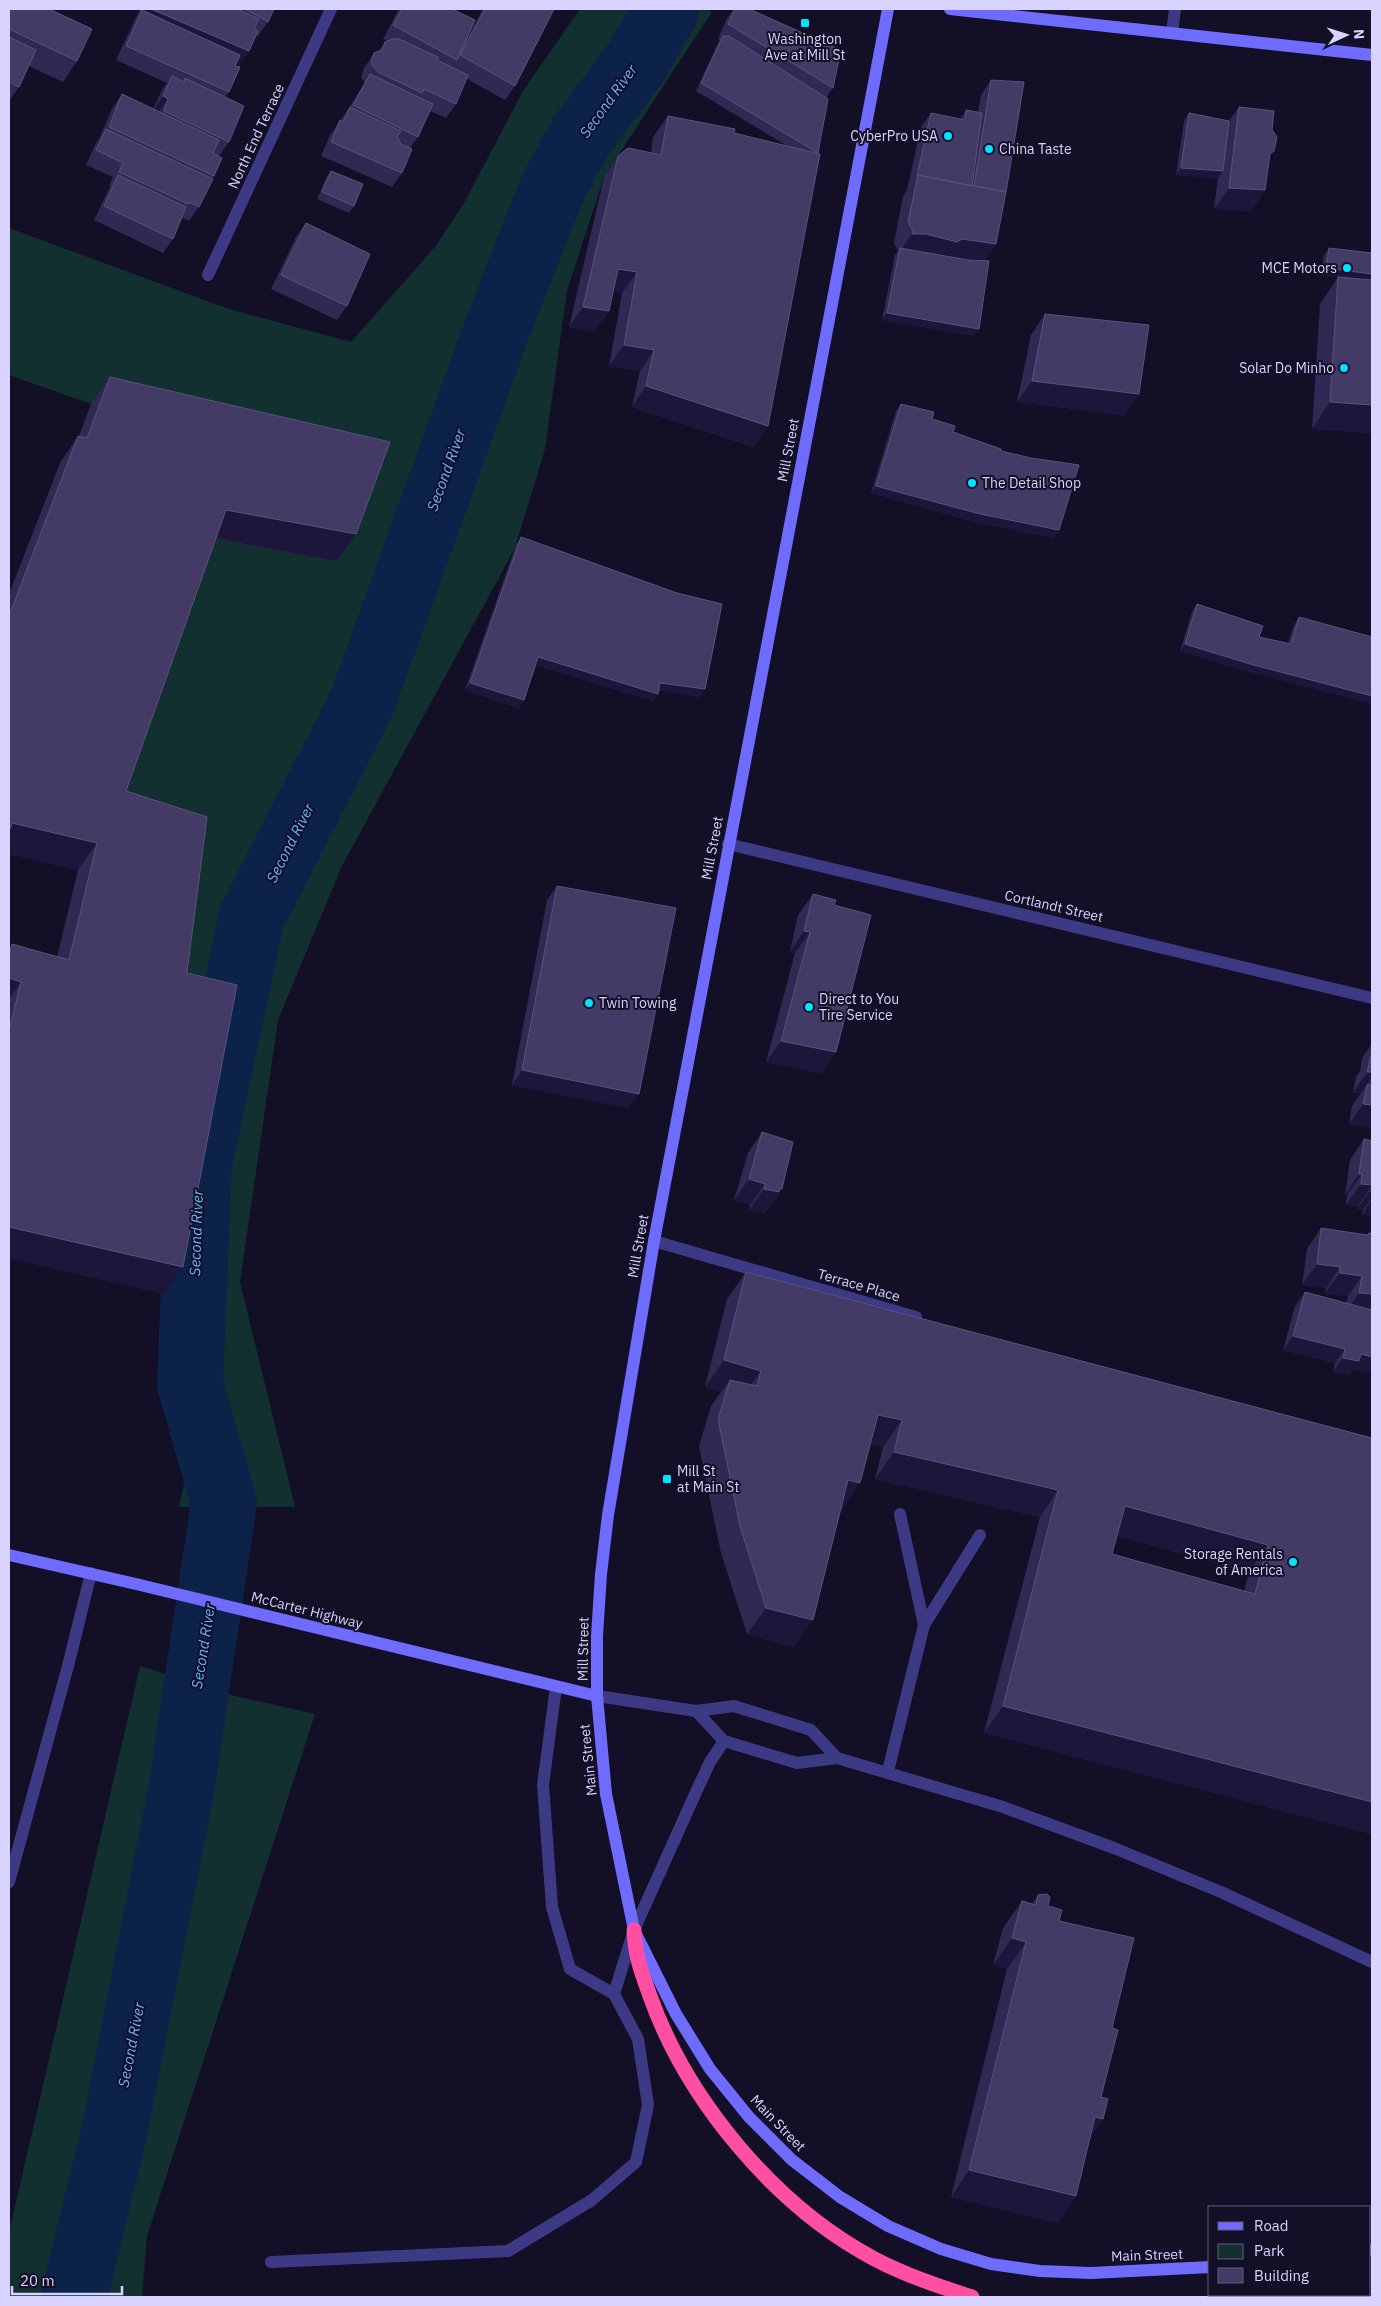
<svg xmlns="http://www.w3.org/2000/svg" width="1381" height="2306" viewBox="0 0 1381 2306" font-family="'IBM Plex Sans',sans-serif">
<rect width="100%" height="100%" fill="#130f26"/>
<path fill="#12302f" d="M580 9H705L712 12 604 177 567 291 545 449 515 548 342 866 278 1020 240 1282 295 1507H179L192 1447 165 1294 169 1000 107 818 91 404 9 375V228L229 309 351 342 435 247 464 203 523 91Z
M140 1666 231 1695 315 1714 147 2236 142 2297H9V2232Z"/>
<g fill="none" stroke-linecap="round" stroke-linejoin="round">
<path stroke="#0c2248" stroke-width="66" d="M74 2297 113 2138 181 1791 224 1503 190 1384 199 1163 252 916 361 705 497 329 552 189 581 136 639 58 666 9"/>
<path stroke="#3d3a85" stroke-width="12" d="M1172 33 1175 9
M900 1514 924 1625
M597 1696 696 1711 734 1706 811 1730 837 1758
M696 1711 724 1741 797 1763 837 1758 1003 1807 1114 1848 1221 1892 1372 1962
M888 1771 924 1625 980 1535
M9 1882 68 1666 91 1573
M614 1994 634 1930 696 1792 710 1762 724 1741
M271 2262 508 2251 592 2200 636 2162 648 2105 638 2039 614 1994 570 1969 552 1907 543 1785 556 1687"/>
<path stroke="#3d3a85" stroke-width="12" d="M208 275 331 9
M728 844 1372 998
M654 1241 916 1317"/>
<path stroke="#6f6bff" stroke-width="12" d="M888 9 654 1241 608 1515 601 1574 597 1636V1696L606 1794 634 1930 676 2014 710 2069 749 2117 792 2160 840 2197 888 2226 941 2249 991 2264 1040 2271 1091 2273 1210 2267
M950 9 1372 55
M9 1555 136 1584 597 1696
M1370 2250H1372"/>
<path stroke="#ff4fa3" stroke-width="15" d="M634 1930C635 1956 641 1971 650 1996 687 2100 775 2206 873 2258 905 2275 938 2286 972 2297"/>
</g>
<path fill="#312854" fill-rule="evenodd" d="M9 9 77 61 63 82 29 66 19 87 9 101Z
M140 9H274L268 22 258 36 256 35 249 51 239 65 236 64 229 92 225 97 229 142 219 156 214 176 199 207 189 221 182 218 173 239 163 253 94 220 110 187 109 186 113 177 86 165 96 143 99 139 112 109 122 94 153 109 162 90 167 83 116 60Z
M399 9H445L450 11 452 9 463 45 483 9H554L515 86 505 100 467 79 456 104 446 118 430 111 418 137 410 148 402 173 392 187 321 156 330 135 347 111 365 82 361 77 364 68 374 53 379 51 385 42 387 41 383 39Z
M734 9H735L833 88 826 98 768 426 753 447 632 407 640 371 609 366 622 293 613 291 609 311 594 332 569 327 604 177 618 156 651 153 653 137 668 116 789 147 696 91 718 43 720 40 718 39 727 18Z
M991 80 996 244 984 261 974 336 882 320 895 255 898 251 894 243 903 196 907 190 921 127 931 113 960 119 966 110 978 112 981 95Z
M1239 107 1269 158 1265 190 1251 211 1214 209 1218 178 1176 175 1184 121 1189 113 1229 121Z
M331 171 354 206 349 213 317 199 326 178Z
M306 223 347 306 337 320 271 289 296 237Z
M1329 248 1372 253V433L1312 429 1320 304 1338 277 1321 275 1324 255Z
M1045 314 1139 394 1124 415 1017 402 1031 335Z
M110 377 337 561 216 539 126 791 187 973 183 1267 165 1294 9 1258V949L12 944 57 957 78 870 9 854V594L60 463 78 436H79L91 404Z
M901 404 932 419 953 432 1059 530 1054 538 975 522 871 493 896 411Z
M521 537 705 689 700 697 659 690 658 694 653 701 536 665 524 700 519 708 465 690 516 545Z
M1197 604 1259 637 1288 643 1294 625 1299 617 1372 637 1245 671 1180 651 1192 612Z
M557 886 629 1108 512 1085 547 900Z
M813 894 834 905 836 1052 821 1073 766 1062 795 953 790 952 798 915Z
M1372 1044V1128L1349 1124 1352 1106 1361 1093H1353L1356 1077 1360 1071 1362 1058Z
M762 1132 782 1189 765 1213 749 1210 750 1205 734 1200 748 1153Z
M1364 1139 1372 1141V1215H1362L1363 1210 1357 1209 1358 1206 1346 1205 1347 1195H1345L1350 1160Z
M1321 1228 1367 1235 1372 1233V1373L1353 1369 1349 1375 1333 1372 1335 1363 1283 1350 1295 1306 1305 1292 1346 1303 1348 1296 1325 1293 1326 1288 1302 1285 1307 1249Z
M746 1272 1372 1438V1834L984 1733 1040 1517 875 1479 883 1447 871 1444 842 1510H841L794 1647 747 1634 721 1553 699 1446 711 1406 721 1392 705 1387 727 1299ZM1117 1536 1249 1572 1244 1591 1112 1554Z
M1038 1895 1048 1906 1059 1921 1112 2028 1090 2138 1076 2196 1058 2223 951 2197 1007 1969 993 1965 1003 1928 1022 1901 1032 1904Z"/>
<path fill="#1d163a" d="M143 9H151L249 51 239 65 137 21 142 10 135 20Z
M163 96 168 99 158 113 153 111Z
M1181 168 1223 171 1218 179 1176 175Z
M1229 188 1265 190 1251 211 1214 209Z
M912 234H926L996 244 981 265 899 253Z
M1326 268 1372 274V282L1321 275Z
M618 269 637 272 622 293 603 289Z
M583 307 609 311 594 332 569 327Z
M887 313 979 329 974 336 882 320Z
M624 345 654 350 640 371 609 366Z
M1032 381 1139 394 1124 415 1017 402Z
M646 386 768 426 753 447 632 407Z
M1330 402 1372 405V433L1312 429Z
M876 486 1059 530 1054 538 975 522 871 493Z
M226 510 356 534 337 561 208 537Z
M1185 644 1372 696V704L1245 671 1180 651Z
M538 657 658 694 653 701 533 664Z
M470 683 524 700 519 708 465 690Z
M660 683 705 689 700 697 655 690Z
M12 823 97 843 78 870 9 854V828Z
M804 931 810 932 795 953 790 952Z
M9 978 21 982 9 999Z
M781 1041 836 1052 821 1073 766 1062Z
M522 1070 639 1094 629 1108 512 1085Z
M1367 1072H1372V1077L1361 1093H1353Z
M1363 1104 1372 1105V1128L1349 1124Z
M1359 1174H1362L1347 1195H1345Z
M749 1179 765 1184 750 1205 734 1200Z
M1361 1184 1372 1185 1358 1206 1346 1205Z
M780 1188 782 1189 765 1213 749 1210 764 1189Z
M1372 1188V1197L1363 1210 1357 1209Z
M1372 1199V1215H1362Z
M9 1227 183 1267 165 1294 9 1258Z
M1317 1264 1340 1267 1326 1288 1302 1285Z
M1340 1273 1362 1276 1348 1296 1325 1293Z
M1359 1293 1372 1294V1315L1345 1314Z
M1293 1336 1345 1349 1335 1363 1283 1350Z
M1361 1354 1372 1357V1373L1353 1369 1349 1375 1333 1372 1343 1358Z
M724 1360 761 1371 742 1398 730 1380 721 1392 705 1387Z
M878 1415 902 1420 883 1447 860 1441Z
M894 1452 1058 1490 1040 1517 875 1479Z
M848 1480 860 1483 842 1510 830 1507Z
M1125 1506 1268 1545 1249 1572 1106 1533Z
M766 1608 813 1620 794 1647 747 1634Z
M1003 1706 1372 1802V1834L984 1733Z
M1012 1938 1026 1942 1007 1969 993 1965Z
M1095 2117 1103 2119 1084 2146Z
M969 2170 1076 2196 1058 2223 951 2197Z"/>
<path fill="#433a66" stroke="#5a527e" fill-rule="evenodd" d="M9 9H49L92 29 77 61 9 29Z
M151 9H237L259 19 254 29 258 31 249 51Z
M245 9H274L268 22Z
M402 9H445L451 12 452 9 475 20 457 60 393 25Z
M485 9H554L515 86 460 55Z
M735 9H749L841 50 833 88 728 24Z
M142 10 240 55 235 66 240 67 229 92 126 46Z
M723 36H729L828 99 818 153 701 83Z
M9 37 36 50 19 87 9 82Z
M393 39H399L438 57 437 60 468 75 456 104 424 89 422 93 378 72 371 63 374 53 382 50 385 42Z
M370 74 433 104 418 137 353 105Z
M172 76 184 82 185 78 244 106 229 142 164 111 168 99 163 96Z
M991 80 1024 82 1006 192 974 186Z
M122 94 219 140 213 153 222 158 214 176 109 127Z
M350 107 401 131 397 137 401 144 412 149 402 173 331 142 340 120 343 122Z
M1239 107 1274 111 1272 130 1277 137 1274 151 1270 154 1265 190 1229 188Z
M966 110 982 113 972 186 918 175 917 176 931 113 965 120Z
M1189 113 1229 121 1223 171 1181 168Z
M668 116 735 129 734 133 820 154 768 426 646 386 654 350 624 345 637 272 618 269 609 311 583 307 618 156 628 148 661 155Z
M106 129 213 179 199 207 189 202 188 204 119 172 123 163 96 150Z
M331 171 363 184 354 206 322 192Z
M118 175 186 207 173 239 104 206Z
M918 175 1006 192 996 244 962 239 957 242 926 234H912L913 231 908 222Z
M306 223 370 254 347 306 281 275Z
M900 248 968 260 989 261 979 329 887 313Z
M1329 248 1372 253V274L1326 268Z
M1338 277 1372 280V405L1330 402Z
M1045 314 1149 325 1139 394 1032 381Z
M110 377 390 442 356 534 226 510 126 791 207 817 187 973 237 985 183 1267 9 1227V1031L21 982 9 978V956L12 944 69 960 97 843 12 823 10 829H9V616L78 436 87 438Z
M901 404 934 412 932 419 955 426 953 432 1001 449V451L1031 458 1079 465 1059 530 980 514 876 486Z
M521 537 677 593 722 604 705 689 660 683 658 694 538 657 524 700 470 683Z
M1197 604 1263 626 1259 637 1291 644 1299 617 1372 637V696L1250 664 1185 644Z
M557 886 676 908 639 1094 522 1070Z
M813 894 836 900 834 905 871 915 836 1052 781 1041 810 932 804 931Z
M1371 1056H1372V1072H1367Z
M1367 1085H1372V1105L1363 1104Z
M762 1132 793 1142 782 1189 780 1188 779 1192 764 1189 765 1184 749 1179Z
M1364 1139 1372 1141V1185L1361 1184 1362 1174H1359Z
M1321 1228 1367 1235 1369 1233H1372V1294L1359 1293 1362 1276 1340 1273V1267L1317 1264Z
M746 1272 1372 1438V1802L1003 1706 1058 1490 894 1452 902 1420 878 1415 860 1483 848 1480 813 1620 766 1608 740 1526 718 1419 730 1380 757 1386 761 1371 724 1360ZM1125 1506 1268 1545 1255 1594 1112 1554Z
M1305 1292 1372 1310V1357L1361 1354 1359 1361 1343 1358 1345 1349 1293 1336Z
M1047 1894 1050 1897 1048 1906 1062 1910 1059 1921 1134 1938 1112 2028 1118 2030 1101 2097 1108 2099 1103 2119 1095 2117 1076 2196 969 2170 1026 1942 1012 1938 1022 1901 1036 1905 1038 1895Z"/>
<g fill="#00e5ff" stroke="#130f26" stroke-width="2">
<rect x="800" y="18" width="10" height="10" rx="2.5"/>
<circle cx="948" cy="136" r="5"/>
<circle cx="989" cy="149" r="5"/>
<circle cx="1347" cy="268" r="5"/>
<circle cx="1344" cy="368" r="5"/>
<circle cx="972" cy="483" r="5"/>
<circle cx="589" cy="1003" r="5"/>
<circle cx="809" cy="1007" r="5"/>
<rect x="662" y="1474" width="10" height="10" rx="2.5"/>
<circle cx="1293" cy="1562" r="5"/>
</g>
<g text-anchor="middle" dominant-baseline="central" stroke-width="4" stroke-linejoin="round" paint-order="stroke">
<g font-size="14" fill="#d9d4ff" stroke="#130f26" text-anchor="start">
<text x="805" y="39" text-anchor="middle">Washington<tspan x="805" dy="16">Ave at Mill St</tspan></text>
<text x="938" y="136" text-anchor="end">CyberPro USA</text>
<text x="999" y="149">China Taste</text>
<text x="1337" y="268" text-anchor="end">MCE Motors</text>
<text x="1334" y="368" text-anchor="end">Solar Do Minho</text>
<text x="982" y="483">The Detail Shop</text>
<text x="819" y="999">Direct to You<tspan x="819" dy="16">Tire Service</tspan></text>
<text x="599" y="1003">Twin Towing</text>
<text x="677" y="1471">Mill St<tspan x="677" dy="16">at Main St</tspan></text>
<text x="1283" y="1554" text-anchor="end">Storage Rentals<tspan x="1283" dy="16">of America</tspan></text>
</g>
<g font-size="14" fill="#d9d4ff" stroke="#130f26">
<text transform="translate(256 136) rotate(-65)">North End Terrace</text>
<text transform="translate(788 450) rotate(-79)">Mill Street</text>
<text transform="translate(712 848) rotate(-79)">Mill Street</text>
<text transform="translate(1054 906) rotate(13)">Cortlandt Street</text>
<text transform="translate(638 1246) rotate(-80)">Mill Street</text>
<text transform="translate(859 1285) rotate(16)">Terrace Place</text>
<text transform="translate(307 1610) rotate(14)">McCarter Highway</text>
<text transform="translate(583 1649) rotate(-89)">Mill Street</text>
<text transform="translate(588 1760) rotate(-96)">Main Street</text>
<text transform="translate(778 2123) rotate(46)">Main Street</text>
<text transform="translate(1147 2255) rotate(-2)">Main Street</text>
</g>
<g font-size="15" font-style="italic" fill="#62b6ff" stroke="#130f26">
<text transform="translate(608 101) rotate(-54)">Second River</text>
<text transform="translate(446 470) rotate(-70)">Second River</text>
<text transform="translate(290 843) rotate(-63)">Second River</text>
<text transform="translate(196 1233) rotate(-88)">Second River</text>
<text transform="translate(203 1646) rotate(-81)">Second River</text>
<text transform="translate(131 2045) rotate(-79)">Second River</text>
</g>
</g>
<rect width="1381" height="2306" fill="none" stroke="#d9d4ff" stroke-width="20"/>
<rect x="1208" y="2206" width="162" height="90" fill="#130f26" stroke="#625e7d"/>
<rect x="1218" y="2222" width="25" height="8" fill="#6f6bff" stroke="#625e7d"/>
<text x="1254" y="2231" font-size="15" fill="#d9d4ff">Road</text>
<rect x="1218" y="2244" width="25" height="15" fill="#12302f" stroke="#625e7d"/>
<text x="1254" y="2256" font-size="15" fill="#d9d4ff">Park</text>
<rect x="1218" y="2268" width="25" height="15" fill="#433a66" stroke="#625e7d"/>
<text x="1254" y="2281" font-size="15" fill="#d9d4ff">Building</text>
<g transform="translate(1346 35) rotate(86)" stroke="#130f26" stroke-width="4" paint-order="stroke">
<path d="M0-4L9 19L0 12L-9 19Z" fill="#d9d4ff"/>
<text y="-8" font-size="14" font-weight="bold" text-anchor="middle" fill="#d9d4ff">N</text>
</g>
<path d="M12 2286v8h110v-8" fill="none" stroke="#d9d4ff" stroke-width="2.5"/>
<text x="20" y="2286" font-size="15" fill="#d9d4ff" stroke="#130f26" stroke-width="4" paint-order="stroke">20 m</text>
</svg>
